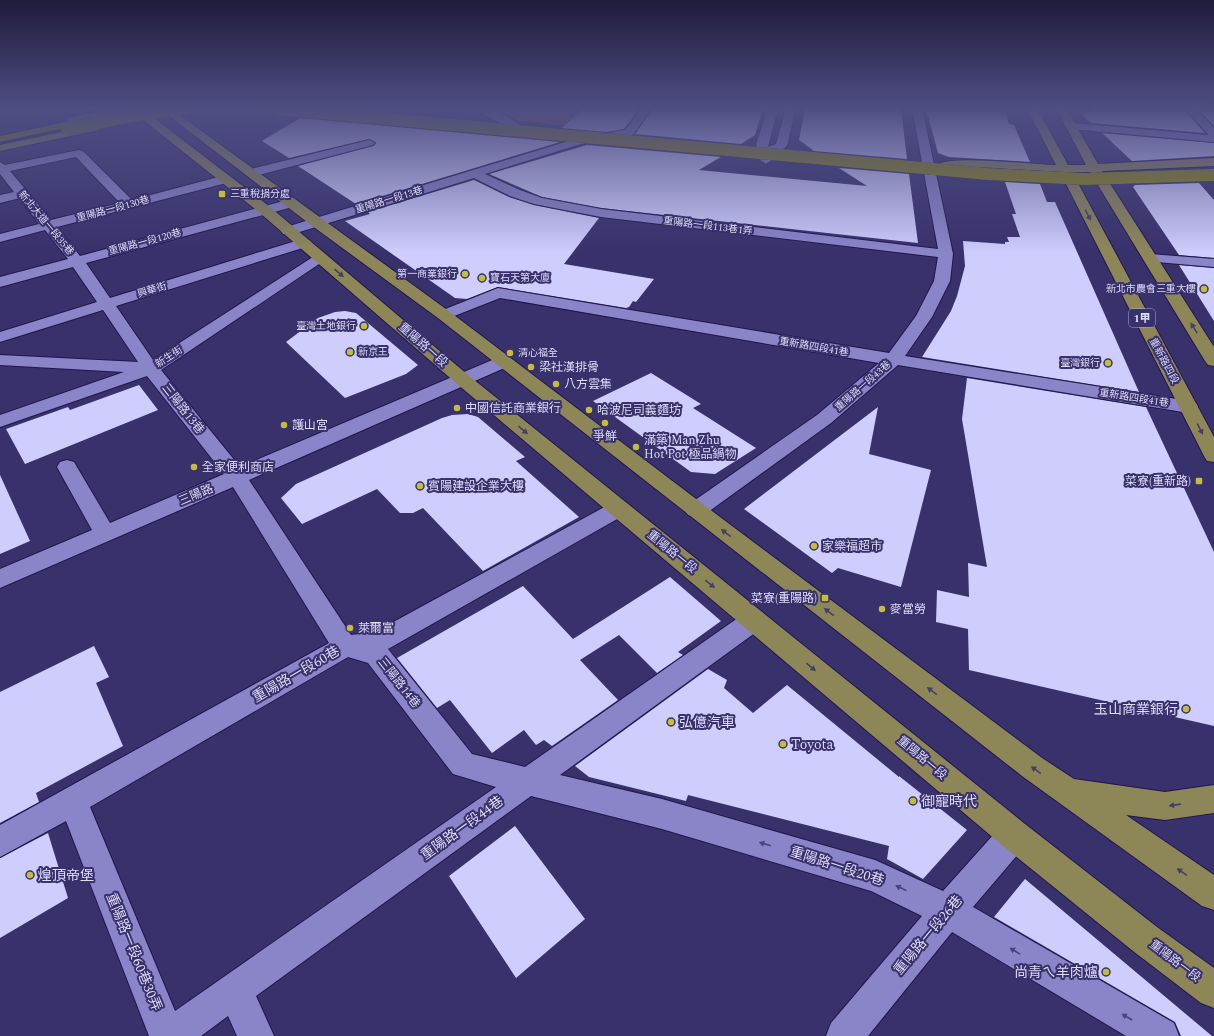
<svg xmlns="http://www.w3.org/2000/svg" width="1214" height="1036" viewBox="0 0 1214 1036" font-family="Spectral,'Noto Sans TC',serif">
<rect width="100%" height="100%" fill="#39316c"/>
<path fill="#8a5840" d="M490 108H634L616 131 520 121Z"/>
<path fill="#cfcdfe" d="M583 108H640L624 129 607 132 562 128Z
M653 108H763L755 135 741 144 635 134Z
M805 108H901L907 159 814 151 799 140Z
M926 108 1005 111 1009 124 1014 125 1030 162 949 157 938 153Z
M1089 108H1183L1205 133 1091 123 1078 111 1091 112Z
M1197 108H1214V126Z
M300 118 560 142 356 204 298 166 373 146 376 143 369 139 289 158 262 141Z
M1102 133 1214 143V156L1132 161Z
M587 145 721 157 699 170 867 186 839 168 909 174 918 243 601 208 542 197 489 174Z
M474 180 509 197 534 205 599 218 564 264 654 279 636 302 633 301 629 307 626 308 498 287 467 299 455 298 345 221 370 214 368 212Z
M1005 182 1040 184 1047 202H1055L1139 392 922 357 951 311 957 296 965 266 963 241 1005 244V242H1009L1007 237H1020L1012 214H1016Z
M1199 183 1214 200V258L1179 255 1133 187 1135 185Z
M1179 265 1214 268V321Z
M345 311 356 313 418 365 406 374 345 398 286 342 318 318 335 312Z
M651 373 701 404 693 408 756 448 715 474 691 472 593 401Z
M967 378 1146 407 1214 552V726L969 670 968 629 936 622 937 590 969 597 968 563 987 567 962 419Z
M139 385 158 410 25 464 6 429 68 407 70 410Z
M878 407 869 454 931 470 901 587 838 568 832 573 744 509Z
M468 414 478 417 525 457 516 461 579 517 483 571 423 508 413 513H400L377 489 302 524 281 498 296 484 442 418 452 415Z
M0 475 30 541 0 554Z
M670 577 721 621 678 652 683 655 657 673 619 635 580 660 618 700 552 746 544 740 536 745 524 730 492 753 450 700 437 708 397 658 523 586 573 639Z
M94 646 109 677 96 683 123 746 36 793 39 802 0 823V692Z
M708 669 727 680 724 688 753 713 787 685 899 777V776L967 830 923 879 887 859 889 846 688 795 686 801 589 777 575 766Z
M515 826 585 919 516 978 449 876Z
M48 833 68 898 0 938V858Z
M1025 879 1212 1036H1181L1175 1022 994 917Z"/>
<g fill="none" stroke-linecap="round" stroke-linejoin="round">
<defs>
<path id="minor" d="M472 108C487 107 513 116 523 129L522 131H514Z
M642 108H652L633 135 581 144 485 174 520 190 542 198 601 209 938 249 912 108H922L953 254 950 281 932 317 905 356 1189 401 1196 403 1198 407 1196 411 1189 413 898 365 831 423 704 515 696 517 688 515 685 510 688 505 817 415 879 363 500 298 444 320 438 318 436 315 438 312 498 288 889 353 916 316 934 281 938 257 601 217 534 204 510 196 474 178 293 234H283L281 231 283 228 575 139 625 130Z
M768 108H778L768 147 776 144 786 108H796L787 146 785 148 770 154 772 160 766 164 760 160 756 144Z
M1184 108H1195L1214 128V142L1072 129 1067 126 1072 123 1209 135Z
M369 140 375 143 373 145 251 177 245 173 247 170Z
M79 150 83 151 132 200 226 175 232 179 230 182 57 227 80 256 291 199 298 203 296 206 86 263 110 298 299 240H309L311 243 309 246 116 306 153 360 316 255H326L328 258 161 370 240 467 497 358 503 357 509 358 512 362 509 366 249 480 351 635 375 632 610 504 618 502 626 504 629 509 626 514 388 649 472 754 525 767 745 613 754 610 763 613 766 620 763 627 560 775 662 799 875 860 943 891 1003 824 1014 820 1025 824 1030 835 1025 846 973 907 1174 1023 1179 1036H1126L952 932 868 1036H826L831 1023 922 916 871 891 662 829 531 796 256 996 274 1036H237L228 1016 201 1036H149L66 821 0 857V825L329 643 233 487 0 588V569L92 530 57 467 60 462 67 460 74 462 110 523 224 474 147 376 0 427V415L124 372 0 365V355L138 362 103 310 0 342V332L97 302 73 267 0 287V277L68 259 45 230 0 242V234L39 224 20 198 0 203V195L14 192 0 174V162L5 165ZM76 157 120 203 51 220 10 171ZM348 657 368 663 453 774 496 787 175 1011 90 807Z
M1150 254 1214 259V267L1145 261 1143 258 1145 255Z"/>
<path id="major" d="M116 108H141L270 207 468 375 1025 824 1157 927 1214 968V1008L1201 1003 1133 951 1003 846 456 383 260 213 132 111 71 123 66 120 71 117Z
M159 108H170L450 312 704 505 1042 758 1074 779 1165 792 1214 785V813L1165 820 1126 815 1214 875V910L1202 906 1022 776 438 318 311 225Z
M1027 108H1037L1068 165H1086L1056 108H1066L1098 164 1214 158V166L1102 171 1214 347V366L1208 365 1205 361 1090 172H1072L1214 437V462L1207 461 1204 456 1060 172 978 167 940 171 934 167C943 153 1036 165 1056 165Z
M95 125 99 126 100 128 99 130 0 151V145Z"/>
<path id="highway" d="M258 108H282L283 109C278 114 263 113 258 108Z
M88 117 92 118 93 120 92 122 0 142V136Z"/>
</defs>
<use href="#minor" stroke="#22164e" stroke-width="2"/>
<use href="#major" stroke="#22164e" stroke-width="2"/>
<use href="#highway" stroke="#22164e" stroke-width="2"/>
<use href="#minor" fill="#8a85c8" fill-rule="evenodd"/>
<use href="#major" fill="#8d8758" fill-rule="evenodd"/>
<use href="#highway" fill="#8f890e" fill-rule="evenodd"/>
<defs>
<path id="highway-bridge" d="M278 109 988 174 1085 179 1214 175
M67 129 136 115 187 108"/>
</defs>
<use href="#highway-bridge" stroke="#22164e" stroke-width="12" stroke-linecap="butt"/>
<use href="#highway-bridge" stroke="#8f890e" stroke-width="12"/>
</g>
<defs><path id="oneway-solid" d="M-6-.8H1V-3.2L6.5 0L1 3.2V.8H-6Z"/></defs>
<g fill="#463e69">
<use href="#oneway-solid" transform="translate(1088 215) rotate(62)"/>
<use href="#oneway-solid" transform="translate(339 273) rotate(41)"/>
<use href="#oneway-solid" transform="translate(1194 328) rotate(-122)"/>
<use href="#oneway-solid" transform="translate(1200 429) rotate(63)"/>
<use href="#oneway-solid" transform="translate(523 430) rotate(40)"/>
<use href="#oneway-solid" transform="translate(726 533) rotate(-143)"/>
<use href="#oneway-solid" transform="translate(710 584) rotate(39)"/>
<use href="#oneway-solid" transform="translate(829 612) rotate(-143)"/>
<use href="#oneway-solid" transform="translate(811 667) rotate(40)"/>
<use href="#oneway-solid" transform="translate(932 691) rotate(-143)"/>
<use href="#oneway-solid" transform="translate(1036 770) rotate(-144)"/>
<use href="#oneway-solid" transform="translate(1175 805) rotate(172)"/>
<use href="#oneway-solid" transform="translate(1182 872) rotate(-146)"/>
</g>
<g fill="#49427e">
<use href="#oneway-solid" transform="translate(765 844) rotate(-164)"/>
<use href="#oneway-solid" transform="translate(901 888) rotate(-154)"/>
<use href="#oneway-solid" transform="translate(1015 951) rotate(-149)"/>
<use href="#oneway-solid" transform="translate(1127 1017) rotate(-150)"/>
</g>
<linearGradient id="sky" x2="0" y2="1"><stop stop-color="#1f1b3b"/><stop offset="0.43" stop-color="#4e4e83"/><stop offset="1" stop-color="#4e4e83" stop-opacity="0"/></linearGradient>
<rect width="1214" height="253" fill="url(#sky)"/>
<g fill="#c3bd3e" stroke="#39316c" stroke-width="1.5">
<rect x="218" y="190" width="8" height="8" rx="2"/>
<circle cx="465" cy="274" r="4"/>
<circle cx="482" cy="278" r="4"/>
<circle cx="1204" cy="289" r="4"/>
<circle cx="364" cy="326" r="4"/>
<circle cx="350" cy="352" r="4"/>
<circle cx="510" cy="353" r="4"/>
<circle cx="1108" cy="363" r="4"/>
<circle cx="531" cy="367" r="4"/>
<circle cx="556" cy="384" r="4"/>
<circle cx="457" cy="408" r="4"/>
<circle cx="589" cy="410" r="4"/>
<circle cx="605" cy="423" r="4"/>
<circle cx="284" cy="425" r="4"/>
<circle cx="636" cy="447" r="4"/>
<circle cx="194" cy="467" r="4"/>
<rect x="1195" y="477" width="8" height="8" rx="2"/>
<circle cx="420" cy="486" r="4"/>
<circle cx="814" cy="546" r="4"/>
<rect x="821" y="594" width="8" height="8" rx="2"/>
<circle cx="882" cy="609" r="4"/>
<circle cx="350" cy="628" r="4"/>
<circle cx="1186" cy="709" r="4"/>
<circle cx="671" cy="722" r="4"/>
<circle cx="783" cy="744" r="4"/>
<circle cx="913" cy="801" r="4"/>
<circle cx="30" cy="875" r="4"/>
<circle cx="1106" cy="972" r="4"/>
</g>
<g text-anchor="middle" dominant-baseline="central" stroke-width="4" stroke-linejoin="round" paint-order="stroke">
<g font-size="10" fill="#dddcf9" stroke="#39316c" text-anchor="start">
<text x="230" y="194">三重稅捐分處</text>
<text x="457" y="274" text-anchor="end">第一商業銀行</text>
<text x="490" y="278">寶石天第大廈</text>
<text x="1196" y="289" text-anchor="end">新北市農會三重大樓</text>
<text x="356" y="326" text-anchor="end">臺灣土地銀行</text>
<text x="358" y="352">新京王</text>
<text x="518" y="353">清心福全</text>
<text x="1100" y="363" text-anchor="end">臺灣銀行</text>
</g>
<g font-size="10" fill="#dddcf9" stroke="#39316c">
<text transform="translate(389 200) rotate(-17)">重陽路一段13巷</text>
<text transform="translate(113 209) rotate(-15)">重陽路一段130巷</text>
<text transform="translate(46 223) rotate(50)">新北大道一段35巷</text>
<text transform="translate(708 226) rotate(7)">重陽路一段113巷1弄</text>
<text transform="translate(145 242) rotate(-15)">重陽路一段120巷</text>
<text transform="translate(152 290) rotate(-17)">興華街</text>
<text transform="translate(814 347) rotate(10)">重新路四段41巷</text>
<text transform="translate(169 357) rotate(-33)">新生街</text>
<text transform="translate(1164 361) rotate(62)">重新路四段</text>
<text transform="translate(863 386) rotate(-41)">重陽路一段43巷</text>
<text transform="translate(1134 398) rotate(9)">重新路四段41巷</text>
</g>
<rect fill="#39316c" stroke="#aca9cf" stroke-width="1" x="1129" y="309" width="26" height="18" rx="3"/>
<g font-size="11" font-weight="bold" fill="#dddcf9">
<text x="1142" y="318">1甲</text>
</g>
<g font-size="12" fill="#dddcf9" stroke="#39316c">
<text transform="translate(423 345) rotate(41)">重陽路一段</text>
<text transform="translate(183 409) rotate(52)">三陽路13巷</text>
<text transform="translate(196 495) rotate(-23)">三陽路</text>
<text transform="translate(672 552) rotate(39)">重陽路一段</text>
<text transform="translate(399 683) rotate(52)">三陽路14巷</text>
<text transform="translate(922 758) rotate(40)">重陽路一段</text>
<text transform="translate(1175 961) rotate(37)">重陽路一段</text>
</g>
<g font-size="12" fill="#dddcf9" stroke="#39316c" text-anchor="start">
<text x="539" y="367">梁社漢排骨</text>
<text x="564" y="384">八方雲集</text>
<text x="465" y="408">中國信託商業銀行</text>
<text x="597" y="410">哈波尼司義麵坊</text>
<text x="292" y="425">護山宮</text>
<text x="605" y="436" text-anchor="middle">爭鮮</text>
<text x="644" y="440">滿築 Man Zhu<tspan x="644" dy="14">Hot Pot 極品鍋物</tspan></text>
<text x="202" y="467">全家便利商店</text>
<text x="1191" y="481" text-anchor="end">菜寮(重新路)</text>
<text x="428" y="486">賓陽建設企業大樓</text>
<text x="822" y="546">家樂福超市</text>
<text x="817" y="598" text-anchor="end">菜寮(重陽路)</text>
<text x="890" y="609">麥當勞</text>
<text x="358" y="628">萊爾富</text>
</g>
<g font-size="14" fill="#dddcf9" stroke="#39316c">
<text transform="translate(296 674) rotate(-30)">重陽路一段60巷</text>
<text transform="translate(462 828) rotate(-36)">重陽路一段44巷</text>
<text transform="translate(837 866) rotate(18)">重陽路一段20巷</text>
<text transform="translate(928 935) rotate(-50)">重陽路一段26巷</text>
<text transform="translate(134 952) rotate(68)">重陽路一段60巷30弄</text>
</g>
<g font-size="14" fill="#dddcf9" stroke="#39316c" text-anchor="start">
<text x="1178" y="709" text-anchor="end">玉山商業銀行</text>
<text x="679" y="722">弘億汽車</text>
<text x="791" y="744">Toyota</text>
<text x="921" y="801">御寵時代</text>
<text x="38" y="875">煌頂帝堡</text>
<text x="1098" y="972" text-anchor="end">尚青ㄟ羊肉爐</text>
</g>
</g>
</svg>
